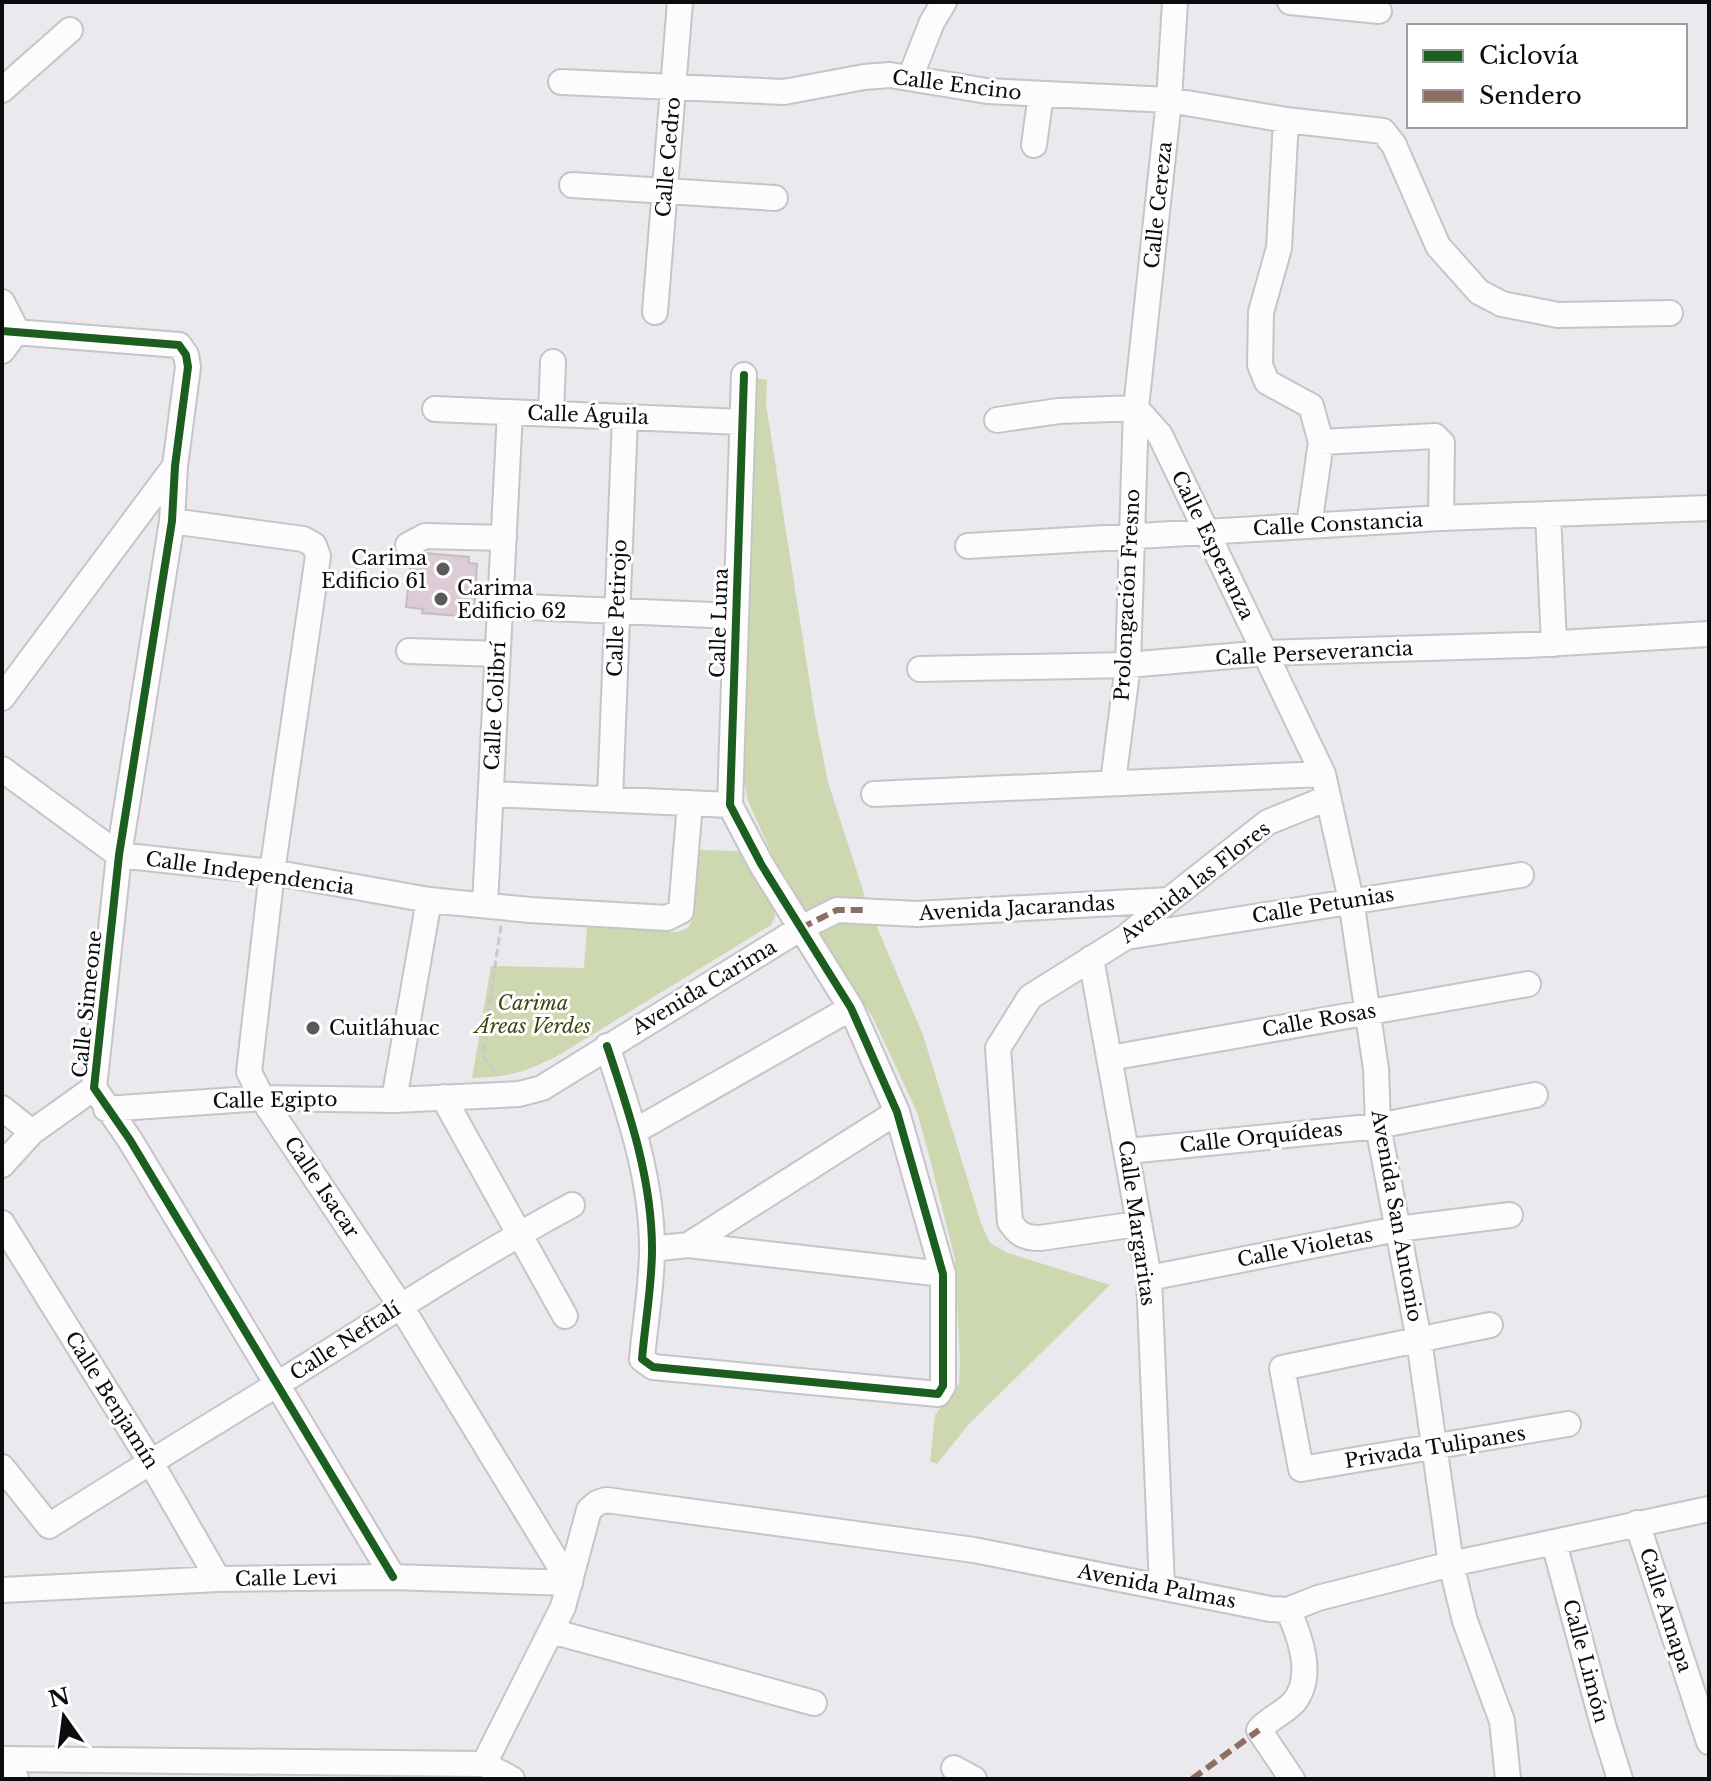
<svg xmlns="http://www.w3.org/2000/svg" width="1711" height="1781" viewBox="0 0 1711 1781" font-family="'Libre Baskerville',serif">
<rect width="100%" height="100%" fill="#ebe9ed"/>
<path fill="#cdd8b1" d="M752 377 767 380 766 404 815 716 828 782 868 906 923 1035 981 1223 990 1243 1008 1253 1110 1285 969 1424 937 1464 930 1461 935 1415 959 1384 960 1360 955 1259 929 1155 917 1112 873 1018 772 855 748 801 743 775Z
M699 850 742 851 774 909 775 917 771 925 559 1055C526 1072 510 1077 472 1078L491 966 584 968 587 927 677 932 688 928 693 919Z"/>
<path fill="#ddccd5" stroke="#c1bec0" stroke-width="2" d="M425 553 469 557V563L477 564 474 613 461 612 460 616 422 613 423 609 406 607 411 559Z"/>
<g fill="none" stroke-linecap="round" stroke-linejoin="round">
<defs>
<path id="minor" d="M1290 2 1379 11
M910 78 932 22 944 2
M561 82 784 92 864 77 890 75 987 91 1169 100 1286 120 1383 131 1394 145 1438 246 1479 292 1502 304 1558 315 1670 313
M2 90 70 30
M1286 120 1279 248 1261 312 1260 365 1267 382 1311 406 1321 442 1309 526
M1034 145 1041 94
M572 185 775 198
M2 302 17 331 2 351
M655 312 680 2
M2 331 179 345 186 355 188 367 175 466 172 521 119 855 94 1088 130 1140 393 1577
M1136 408 1160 435 1323 774 1351 900 1376 1069 1378 1126 1419 1340 1451 1564 1465 1621 1502 1721 1508 1779
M435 409 742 422
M551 414 553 362
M997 420 1059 411 1136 408
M1321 442 1435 436 1442 443 1441 518
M1548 514 1554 644
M172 521 303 539 314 545 318 556 272 872 249 1072 262 1098 400 1305 570 1583
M408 545 425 536 504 538
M968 546 1441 518 1709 508
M500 606 735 616
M409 651 498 654
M920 669 1128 665 1265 653 1528 645 1709 634
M2 698 175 466
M2 769 119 855 272 872 429 900 530 910 667 918 681 911 690 803
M1113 782 1128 665 1136 408 1169 100 1175 2
M491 794 730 805
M874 794 1323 774
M610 799 625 417
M485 905 510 412
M1126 937 1521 875
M1091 958 1149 1278 1162 1587
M607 1046C629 1112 652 1179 652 1249 652 1286 645 1323 642 1359L653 1367 938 1394 943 1386V1274L897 1112 851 1008 761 864 730 805 744 375
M1110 1058 1528 984
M443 1097 565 1316
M394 1100 429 900
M2 1108 32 1132
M106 1109 262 1098 394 1100 519 1094 542 1088 801 928 837 910 917 914 1169 900
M635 1131 851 1008
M1128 1151 1378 1126 1535 1095
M2 1165 32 1132 94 1088
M2 1223 150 1461 218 1579
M1137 1224 1040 1238C1024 1238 1018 1234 1010 1222L998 1048 1030 997 1126 937 1169 900 1268 822 1328 798
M688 1245 943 1274
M652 1249 688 1245 897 1112
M1149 1278 1397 1229 1510 1215
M1490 1325 1282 1368 1301 1469 1568 1424
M2 1467 49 1526C124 1478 200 1432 276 1385 374 1324 470 1260 572 1205
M1637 1523 1709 1742
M1554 1543 1603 1725 1620 1779
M2 1590 218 1579 393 1577 570 1583
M1288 1610C1300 1636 1315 1676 1294 1702 1284 1713 1268 1719 1259 1730L1292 1779
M551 1631 814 1703
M2 1759 484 1764 512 1779
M484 1764 563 1607 589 1510 597 1503 606 1500 974 1550 1270 1609 1288 1610 1318 1598 1451 1564 1709 1509
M954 1768 974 1779"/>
<path id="major" d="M2 1762 13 1779"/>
</defs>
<use href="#minor" stroke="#c6c4c7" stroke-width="28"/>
<use href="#major" stroke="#c6c4c7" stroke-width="34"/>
<path stroke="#c9c9ca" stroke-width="3" stroke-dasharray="8 4" stroke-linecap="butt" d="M495 1072 483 1056C489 1013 494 969 501 926"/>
<use href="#minor" stroke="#fcfcfc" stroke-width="24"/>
<use href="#major" stroke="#fcfcfc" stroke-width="30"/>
<path stroke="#8d6e63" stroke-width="6" stroke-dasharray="12 6" stroke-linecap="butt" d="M801 928 837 910H866
M1192 1779 1259 1730"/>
<defs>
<path id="cycleway" d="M2 331 179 345 186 355 188 367 175 466 172 521 119 855 94 1088 130 1140 393 1577
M607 1046C629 1112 652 1179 652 1249 652 1286 645 1323 642 1359L653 1367 938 1394 943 1386V1274L897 1112 851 1008 761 864 730 805 744 375"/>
</defs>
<use href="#cycleway" stroke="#fff" stroke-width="13"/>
<use href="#cycleway" stroke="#1b5e20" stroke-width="8"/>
</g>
<g fill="#5a595b" stroke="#fff" stroke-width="3">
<circle cx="443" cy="569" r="8"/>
<circle cx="441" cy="599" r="8"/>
<circle cx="313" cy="1028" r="8"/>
</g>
<g text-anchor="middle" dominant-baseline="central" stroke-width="6" stroke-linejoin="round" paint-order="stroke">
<g font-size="20" fill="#0c0b0d" stroke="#fff">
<text transform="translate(957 85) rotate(7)">Calle Encino</text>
<text transform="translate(668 157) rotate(-85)">Calle Cedro</text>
<text transform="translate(1158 205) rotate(-84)">Calle Cereza</text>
<text transform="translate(588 415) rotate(2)">Calle Águila</text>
<text transform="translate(1338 524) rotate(-3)">Calle Constancia</text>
<text transform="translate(1213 545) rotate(64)">Calle Esperanza</text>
<text transform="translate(1127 595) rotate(-87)">Prolongación Fresno</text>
<text transform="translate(617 608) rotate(-88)">Calle Petirojo</text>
<text transform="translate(719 623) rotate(-88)">Calle Luna</text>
<text transform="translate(1314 653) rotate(-3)">Calle Perseverancia</text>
<text transform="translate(495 706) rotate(-87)">Calle Colibrí</text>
<text transform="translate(250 873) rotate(8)">Calle Independencia</text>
<text transform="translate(1195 882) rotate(-38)">Avenida las Flores</text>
<text transform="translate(1323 905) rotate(-9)">Calle Petunias</text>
<text transform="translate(1017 908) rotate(-3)">Avenida Jacarandas</text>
<text transform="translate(704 987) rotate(-31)">Avenida Carima</text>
<text transform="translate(87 1004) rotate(-84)">Calle Simeone</text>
<text transform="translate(1319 1020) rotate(-10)">Calle Rosas</text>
<text transform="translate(275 1100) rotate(-1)">Calle Egipto</text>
<text transform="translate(1261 1137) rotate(-6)">Calle Orquídeas</text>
<text transform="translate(322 1187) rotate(56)">Calle Isacar</text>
<text transform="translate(1397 1216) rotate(80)">Avenida San Antonio</text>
<text transform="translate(1137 1223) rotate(82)">Calle Margaritas</text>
<text transform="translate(1305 1247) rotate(-11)">Calle Violetas</text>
<text transform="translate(345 1341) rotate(-33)">Calle Neftalí</text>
<text transform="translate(112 1400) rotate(58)">Calle Benjamín</text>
<text transform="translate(1435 1447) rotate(-9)">Privada Tulipanes</text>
<text transform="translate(286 1578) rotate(-1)">Calle Levi</text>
<text transform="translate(1157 1586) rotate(11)">Avenida Palmas</text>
<text transform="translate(1666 1610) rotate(72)">Calle Amapa</text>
<text transform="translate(1586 1661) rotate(75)">Calle Limón</text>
</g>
<g font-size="20" fill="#0c0b0d" stroke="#fff" text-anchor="start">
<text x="427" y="558" text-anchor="end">Carima<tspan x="427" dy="23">Edificio 61</tspan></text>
<text x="457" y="588">Carima<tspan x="457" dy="23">Edificio 62</tspan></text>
<text x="329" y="1028">Cuitláhuac</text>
</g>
<g font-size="20" font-style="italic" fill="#3b480d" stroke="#fff">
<text x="533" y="1003">Carima<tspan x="533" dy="23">Áreas Verdes</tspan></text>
</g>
</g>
<rect width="1711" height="1781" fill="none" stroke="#0c0b0d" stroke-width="8"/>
<rect x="1407" y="24" width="280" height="104" fill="#ffffff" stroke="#9e9d9e" stroke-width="2"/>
<rect x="1423" y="50" width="40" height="12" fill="#1b5e20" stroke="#9e9d9e" stroke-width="2"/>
<text x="1479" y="64" font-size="24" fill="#0c0b0d">Ciclovía</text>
<rect x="1423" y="90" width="40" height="12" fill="#8d6e63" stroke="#9e9d9e" stroke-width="2"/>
<text x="1479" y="104" font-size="24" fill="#0c0b0d">Sendero</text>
<g transform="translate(64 1717) rotate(346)" stroke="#ffffff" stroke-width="6" paint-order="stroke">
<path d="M0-6L14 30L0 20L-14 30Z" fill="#0c0b0d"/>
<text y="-12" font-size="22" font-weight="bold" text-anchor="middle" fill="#0c0b0d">N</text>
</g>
</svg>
